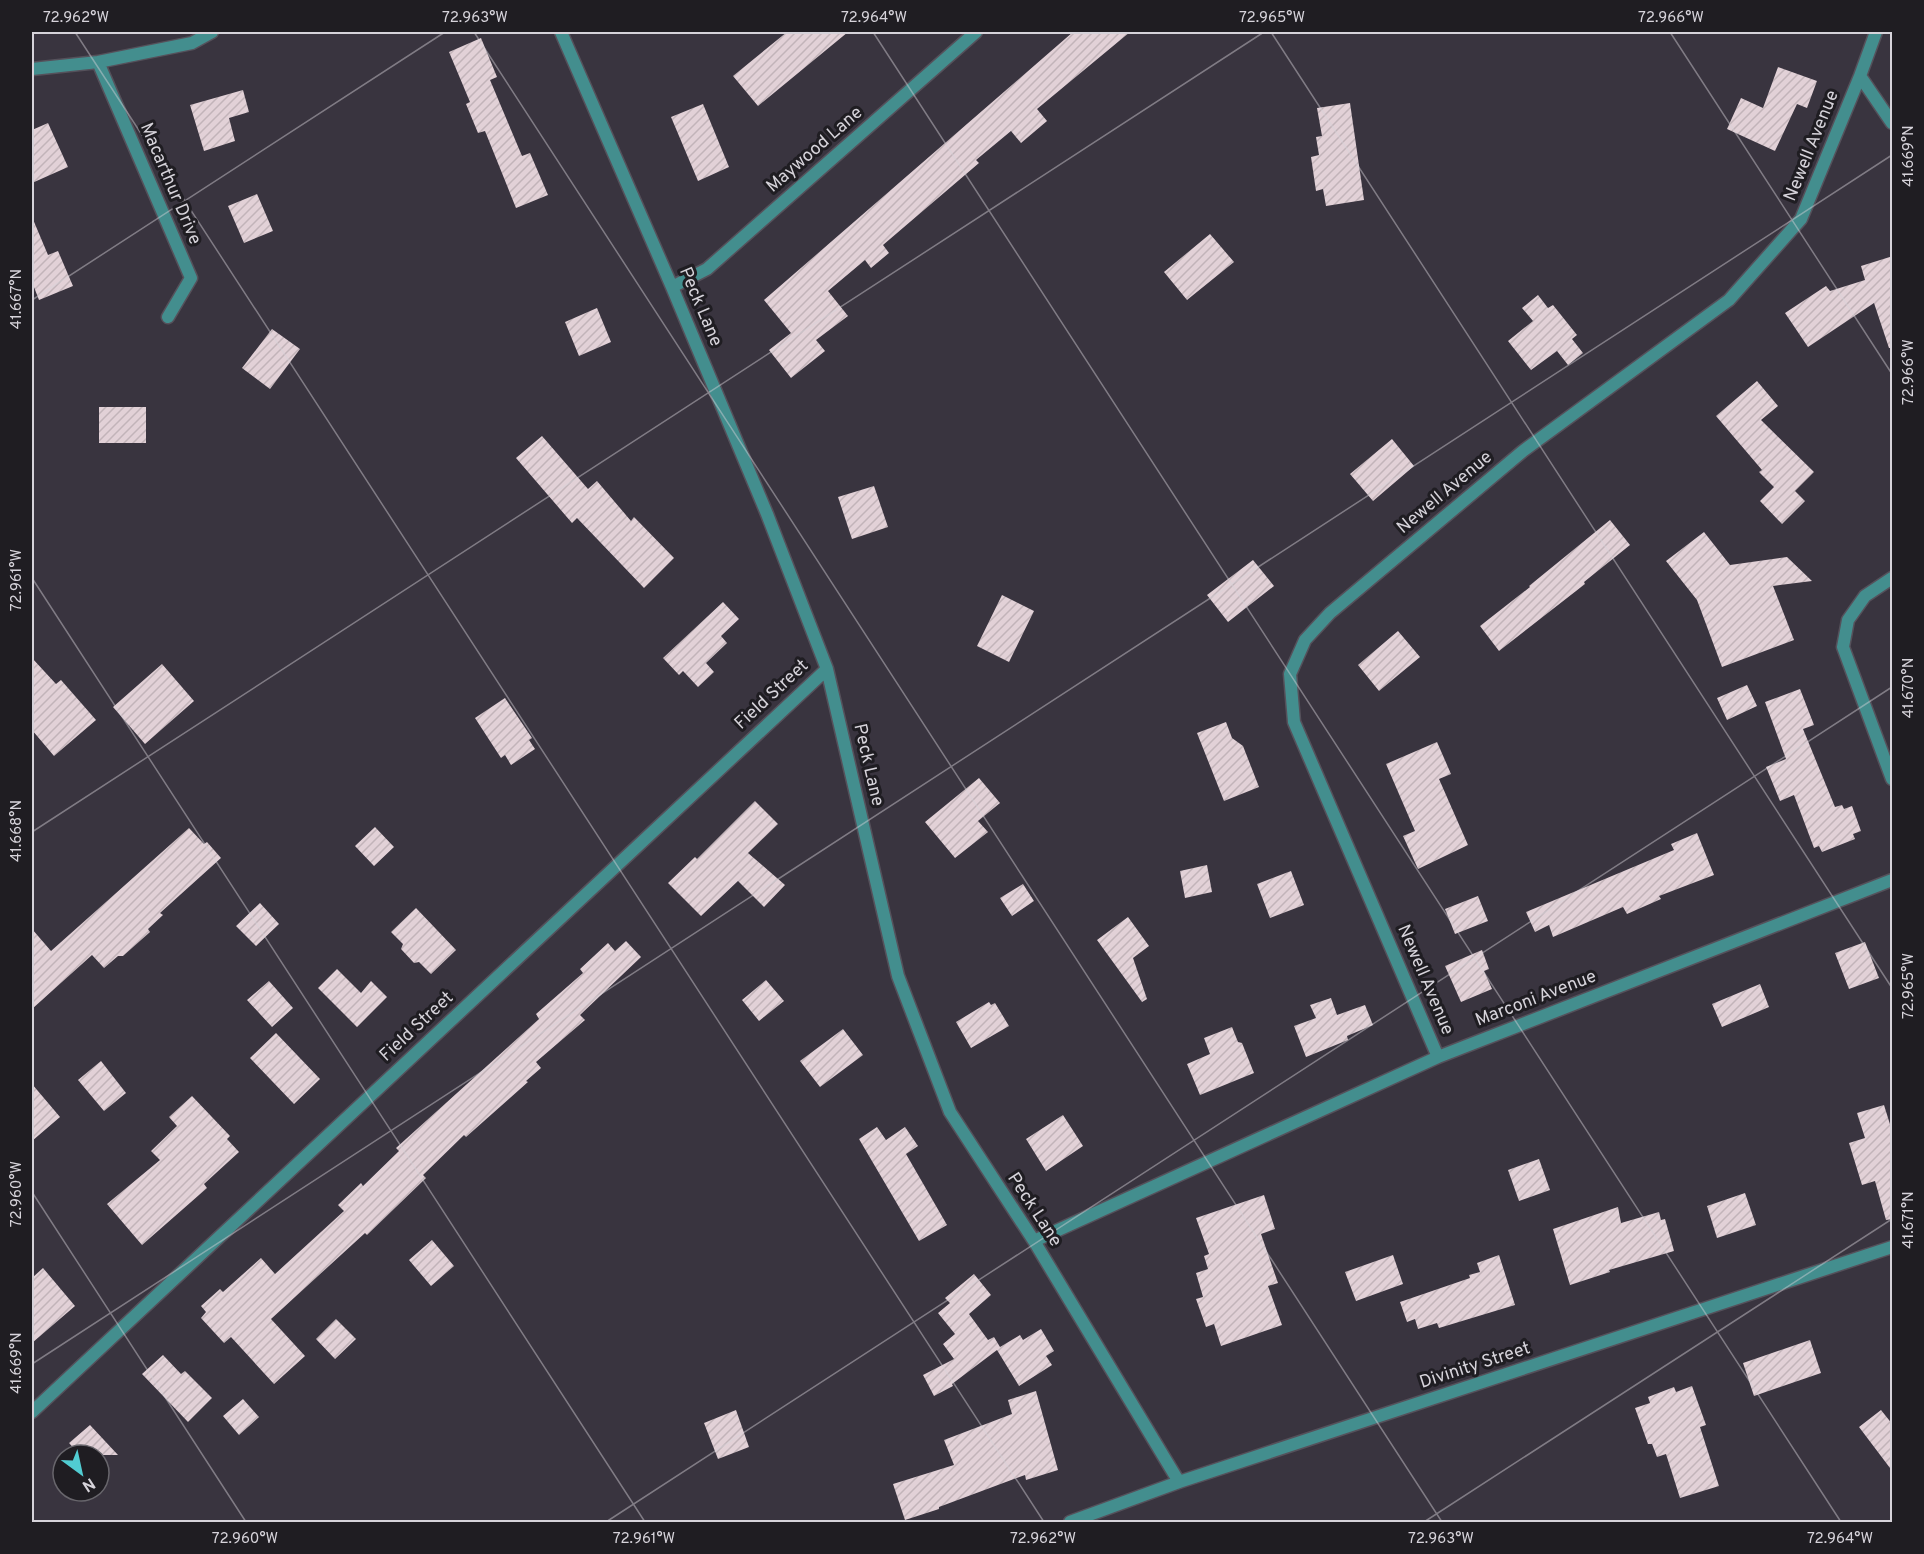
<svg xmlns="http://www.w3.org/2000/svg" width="1924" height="1554" viewBox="0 0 1924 1554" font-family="Overpass,sans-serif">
<defs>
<pattern id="building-hatch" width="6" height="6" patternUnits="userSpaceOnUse" patternTransform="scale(1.5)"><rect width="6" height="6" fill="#e2d1d7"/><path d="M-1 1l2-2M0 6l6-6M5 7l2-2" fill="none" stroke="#c2b4b9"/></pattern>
</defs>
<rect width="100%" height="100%" fill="#39343f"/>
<path fill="url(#building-hatch)" d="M787 32H848L758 106 733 76Z
M1073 32H1130L1037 109 1047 121 1021 143 1011 131 976 160 979 163 883 245 889 253 871 268 865 260 828 291 848 316 816 340 825 351 791 378 769 350 791 333 764 300Z
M481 38 497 77 490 80 522 156 530 153 548 195 516 208 485 131 478 133 466 104 470 102 449 52Z
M1778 67 1817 81 1807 108 1797 104 1775 151 1727 129 1741 98 1763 108Z
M243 90 249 112 229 118 235 141 204 151 190 105Z
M1350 103 1364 200 1326 206 1323 189 1316 191 1311 157 1319 155 1316 137 1322 136 1317 108Z
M703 104 729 167 698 181 671 117Z
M48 123 68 167 32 183V130Z
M257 194 273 231 244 243 228 206Z
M32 217 48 255 58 251 73 286 39 300 32 282Z
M1210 234 1234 262 1187 300 1164 272Z
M1893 256V348H1889L1874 303 1808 347 1785 313 1826 286 1830 291 1865 280 1861 266Z
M1538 295 1548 308 1553 305 1577 335 1572 339 1583 353 1568 365 1557 351 1531 370 1508 341 1533 321 1522 308Z
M597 308 611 342 579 356 565 322Z
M272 329 300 349 270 389 242 368Z
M1757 381 1778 406 1761 420 1814 472 1795 491 1805 501 1782 524 1760 501 1774 487 1759 472 1762 470 1716 416Z
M99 407H146V443H99Z
M542 436 588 489 597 481 631 521 634 517 674 558 644 588 577 518 572 523 516 458Z
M1392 439 1414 466 1373 501 1350 474Z
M874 486 888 527 852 539 838 497Z
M1610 520 1630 545 1584 582 1585 584 1499 651 1480 626 1530 587 1529 586Z
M1704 532 1730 565 1787 557 1812 581 1773 586 1794 640 1722 667 1697 600 1666 561Z
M1253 560 1274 586 1228 622 1207 595Z
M1002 595 1034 611 1009 662 977 646Z
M723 602 739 619 721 636 727 643 706 663 714 672 698 687 683 671 679 675 663 658Z
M1398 631 1420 657 1379 691 1358 665Z
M32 658 56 684 61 680 96 720 54 756 32 730Z
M162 664 194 701 145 744 113 707Z
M1747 685 1757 706 1727 720 1717 698Z
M1800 689 1814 725 1803 729 1835 807 1842 805 1844 809 1852 806 1861 831 1853 834 1855 839 1822 852 1819 846 1814 848 1794 795 1780 801 1766 767 1786 759 1765 702Z
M505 698 532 738 529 740 535 749 511 765 505 755 501 758 475 718Z
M1226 722 1232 738 1243 746 1259 787 1224 801 1197 733Z
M1437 742 1451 774 1439 779 1468 845 1418 869 1403 836 1415 831 1386 764Z
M979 778 1000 803 978 821 988 832 955 858 925 822Z
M755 801 778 824 748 853 785 885 764 907 738 881 701 916 668 883 695 857 697 859Z
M375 827 394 847 374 866 355 846Z
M189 828 204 844 207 842 221 858 160 913 163 915 148 929 150 932 123 956H118L104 968 92 955 32 1009V929L51 951Z
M1697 833 1714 875 1659 896 1661 899 1627 914 1623 907 1553 937 1549 925 1535 932 1526 912 1674 850 1671 844Z
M1207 865 1212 892 1185 898 1180 871Z
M1291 871 1304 905 1270 918 1257 884Z
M1023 884 1034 901 1012 916 1000 898Z
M1478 896 1488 921 1455 934 1445 909Z
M260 903 279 924 256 946 236 926Z
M416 908 456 950 431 974 419 962 414 963 401 949 403 944 391 932Z
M1128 917 1149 946 1133 958 1147 999 1142 1002 1097 940Z
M626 941 641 957 580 1015 585 1020 536 1062 541 1068 526 1081 528 1082 466 1137 464 1135 423 1175 426 1178 367 1235 365 1233 271 1319 305 1356 274 1384 231 1337 224 1343 201 1318 206 1312 201 1306 220 1289 223 1292 261 1258 275 1274 344 1211 338 1205 361 1183 363 1186 399 1151 396 1148 539 1019 536 1014 583 973 580 969 608 943 615 951Z
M1865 942 1879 978 1849 989 1835 953Z
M1482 950 1489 969 1484 971 1492 989 1461 1002 1445 966Z
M337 969 361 993 371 981 387 997 357 1027 318 988Z
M766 980 784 1001 759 1021 742 1000Z
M269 981 293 1008 272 1027 247 1000Z
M1760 984 1769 1007 1722 1027 1712 1004Z
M1331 998 1337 1015 1365 1005 1373 1025 1347 1036 1348 1040 1306 1057 1294 1026 1316 1018 1310 1005Z
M989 1002 991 1005 995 1003 1009 1026 971 1048 956 1022Z
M1232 1027 1238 1042 1242 1043 1254 1073 1200 1095 1187 1064 1210 1054 1204 1038Z
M843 1029 863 1055 820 1087 800 1061Z
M276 1033 320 1079 294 1104 250 1058Z
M101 1061 126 1093 104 1111 78 1080Z
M32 1084 60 1117 32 1141Z
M192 1096 230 1136 227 1139 239 1152 204 1184 207 1188 142 1245 107 1204 160 1160 151 1151 177 1126 169 1117Z
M1884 1105 1893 1134V1219L1886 1220 1875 1181 1862 1185 1849 1143 1865 1138 1857 1113Z
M1063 1115 1083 1146 1046 1171 1026 1139Z
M877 1127 886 1140 905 1127 918 1146 906 1154 947 1225 919 1241 859 1139Z
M1539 1159 1550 1190 1519 1201 1508 1170Z
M1745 1193 1756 1225 1717 1238 1707 1206Z
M1264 1195 1275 1229 1261 1234 1278 1283 1268 1286 1282 1325 1221 1346 1214 1324 1206 1327 1196 1299 1203 1297 1196 1273 1208 1269 1204 1256 1209 1254 1196 1218Z
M1618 1207 1621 1223 1659 1212 1661 1220 1665 1219 1674 1251 1609 1270 1610 1272 1570 1285 1553 1229Z
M432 1240 454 1266 431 1286 409 1260Z
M1393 1255 1403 1284 1356 1301 1345 1272Z
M1499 1255 1515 1305 1439 1328 1437 1323 1418 1329 1415 1319 1407 1322 1400 1302 1470 1278 1469 1275 1480 1272 1477 1263Z
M43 1268 75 1306 32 1343V1278Z
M974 1274 991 1295 969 1314 988 1340 994 1337 1000 1347 1020 1335 1023 1340 1041 1329 1054 1351 1046 1356 1052 1365 1019 1386 997 1350 952 1384 953 1386 934 1396 923 1375 954 1359 943 1344 955 1334 938 1313 950 1303 945 1298Z
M336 1319 356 1339 335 1359 316 1339Z
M1810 1340 1821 1373 1754 1396 1743 1363Z
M163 1355 181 1374 185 1371 212 1398 188 1422 142 1374Z
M1692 1386 1706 1425 1700 1427 1719 1486 1680 1498 1666 1454 1657 1457 1652 1444H1648L1635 1408 1650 1403 1648 1397 1674 1387 1676 1392Z
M1036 1391 1058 1470 1026 1480 1025 1475 939 1507V1509L905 1520 893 1484 954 1465 944 1440 1012 1414 1008 1400Z
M243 1399 259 1417 239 1435 223 1416Z
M736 1410 749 1447 718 1459 704 1423Z
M1881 1410 1893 1425V1472L1859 1427Z
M90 1425 118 1455H80L69 1443Z"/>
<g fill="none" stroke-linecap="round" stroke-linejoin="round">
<defs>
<path id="street" d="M561 32 672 287 767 514 827 669 898 976 950 1112 1034 1241 1179 1482
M98 62 191 278 168 317
M32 69 98 62 192 43 212 32
M1860 76 1892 123
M672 287 707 269 976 32
M1892 578 1865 596 1848 620 1843 647 1892 779
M1438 1057 1294 722 1290 674 1305 640 1330 613 1523 451 1729 300 1801 219 1860 76 1876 32
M1034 1241 1438 1057 1892 880
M32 1412 827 669
M1070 1522 1179 1482 1892 1247"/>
</defs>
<use href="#street" stroke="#55515b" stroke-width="15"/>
<use href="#street" stroke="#438e8e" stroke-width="12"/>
</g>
<path fill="none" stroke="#d6d3da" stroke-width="1.5" stroke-opacity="0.45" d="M75 32 1044 1522M474 32 1442 1522M873 32 1841 1522M1271 32 1892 988M1670 32 1892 374M32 300 445 32M32 578 645 1522M32 832 1264 32M32 1192 246 1522M32 1364 1892 155M606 1522 1892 687M1424 1522 1892 1219"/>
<g text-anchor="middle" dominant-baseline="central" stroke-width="6" stroke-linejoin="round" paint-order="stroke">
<g font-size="18" fill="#d6d3da" stroke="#1f1d22">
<text transform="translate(1812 146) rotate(-68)">Newell Avenue</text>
<text transform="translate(815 150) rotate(-41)">Maywood Lane</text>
<text transform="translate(170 184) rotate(67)">Macarthur Drive</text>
<text transform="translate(700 307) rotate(67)">Peck Lane</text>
<text transform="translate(1445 493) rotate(-40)">Newell Avenue</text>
<text transform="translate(772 695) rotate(-43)">Field Street</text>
<text transform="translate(868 765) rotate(77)">Peck Lane</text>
<text transform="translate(1425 980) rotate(67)">Newell Avenue</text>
<text transform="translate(1536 999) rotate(-21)">Marconi Avenue</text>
<text transform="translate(417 1027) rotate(-43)">Field Street</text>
<text transform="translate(1034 1210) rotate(57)">Peck Lane</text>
<text transform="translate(1475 1366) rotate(-18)">Divinity Street</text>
</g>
</g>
<rect width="1924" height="1554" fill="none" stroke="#1f1d22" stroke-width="66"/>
<g transform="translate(81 1473) rotate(147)"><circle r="28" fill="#1f1d22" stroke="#68666c" stroke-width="1.5"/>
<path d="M0-4.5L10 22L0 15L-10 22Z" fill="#51ccd2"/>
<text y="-9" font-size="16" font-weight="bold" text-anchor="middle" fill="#d6d3da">N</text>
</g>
<rect x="33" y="33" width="1858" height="1488" fill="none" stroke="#d6d3da" stroke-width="2"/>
<g font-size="15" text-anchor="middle" fill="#d6d3da">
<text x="76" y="22">72.962°W</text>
<text x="475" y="22">72.963°W</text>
<text x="874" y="22">72.964°W</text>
<text x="1272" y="22">72.965°W</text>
<text x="1671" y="22">72.966°W</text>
<text transform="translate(1908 156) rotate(-90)" y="5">41.669°N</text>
<text transform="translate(16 299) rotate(-90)" y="5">41.667°N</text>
<text transform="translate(1908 372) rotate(-90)" y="5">72.966°W</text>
<text transform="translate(16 580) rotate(-90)" y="5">72.961°W</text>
<text transform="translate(1908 688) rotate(-90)" y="5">41.670°N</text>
<text transform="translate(16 831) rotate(-90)" y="5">41.668°N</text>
<text transform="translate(1908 986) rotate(-90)" y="5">72.965°W</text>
<text transform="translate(16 1194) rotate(-90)" y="5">72.960°W</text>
<text transform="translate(1908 1220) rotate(-90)" y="5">41.671°N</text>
<text transform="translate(16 1363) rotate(-90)" y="5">41.669°N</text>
<text x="245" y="1543">72.960°W</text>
<text x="644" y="1543">72.961°W</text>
<text x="1043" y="1543">72.962°W</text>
<text x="1441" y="1543">72.963°W</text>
<text x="1840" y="1543">72.964°W</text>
</g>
</svg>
